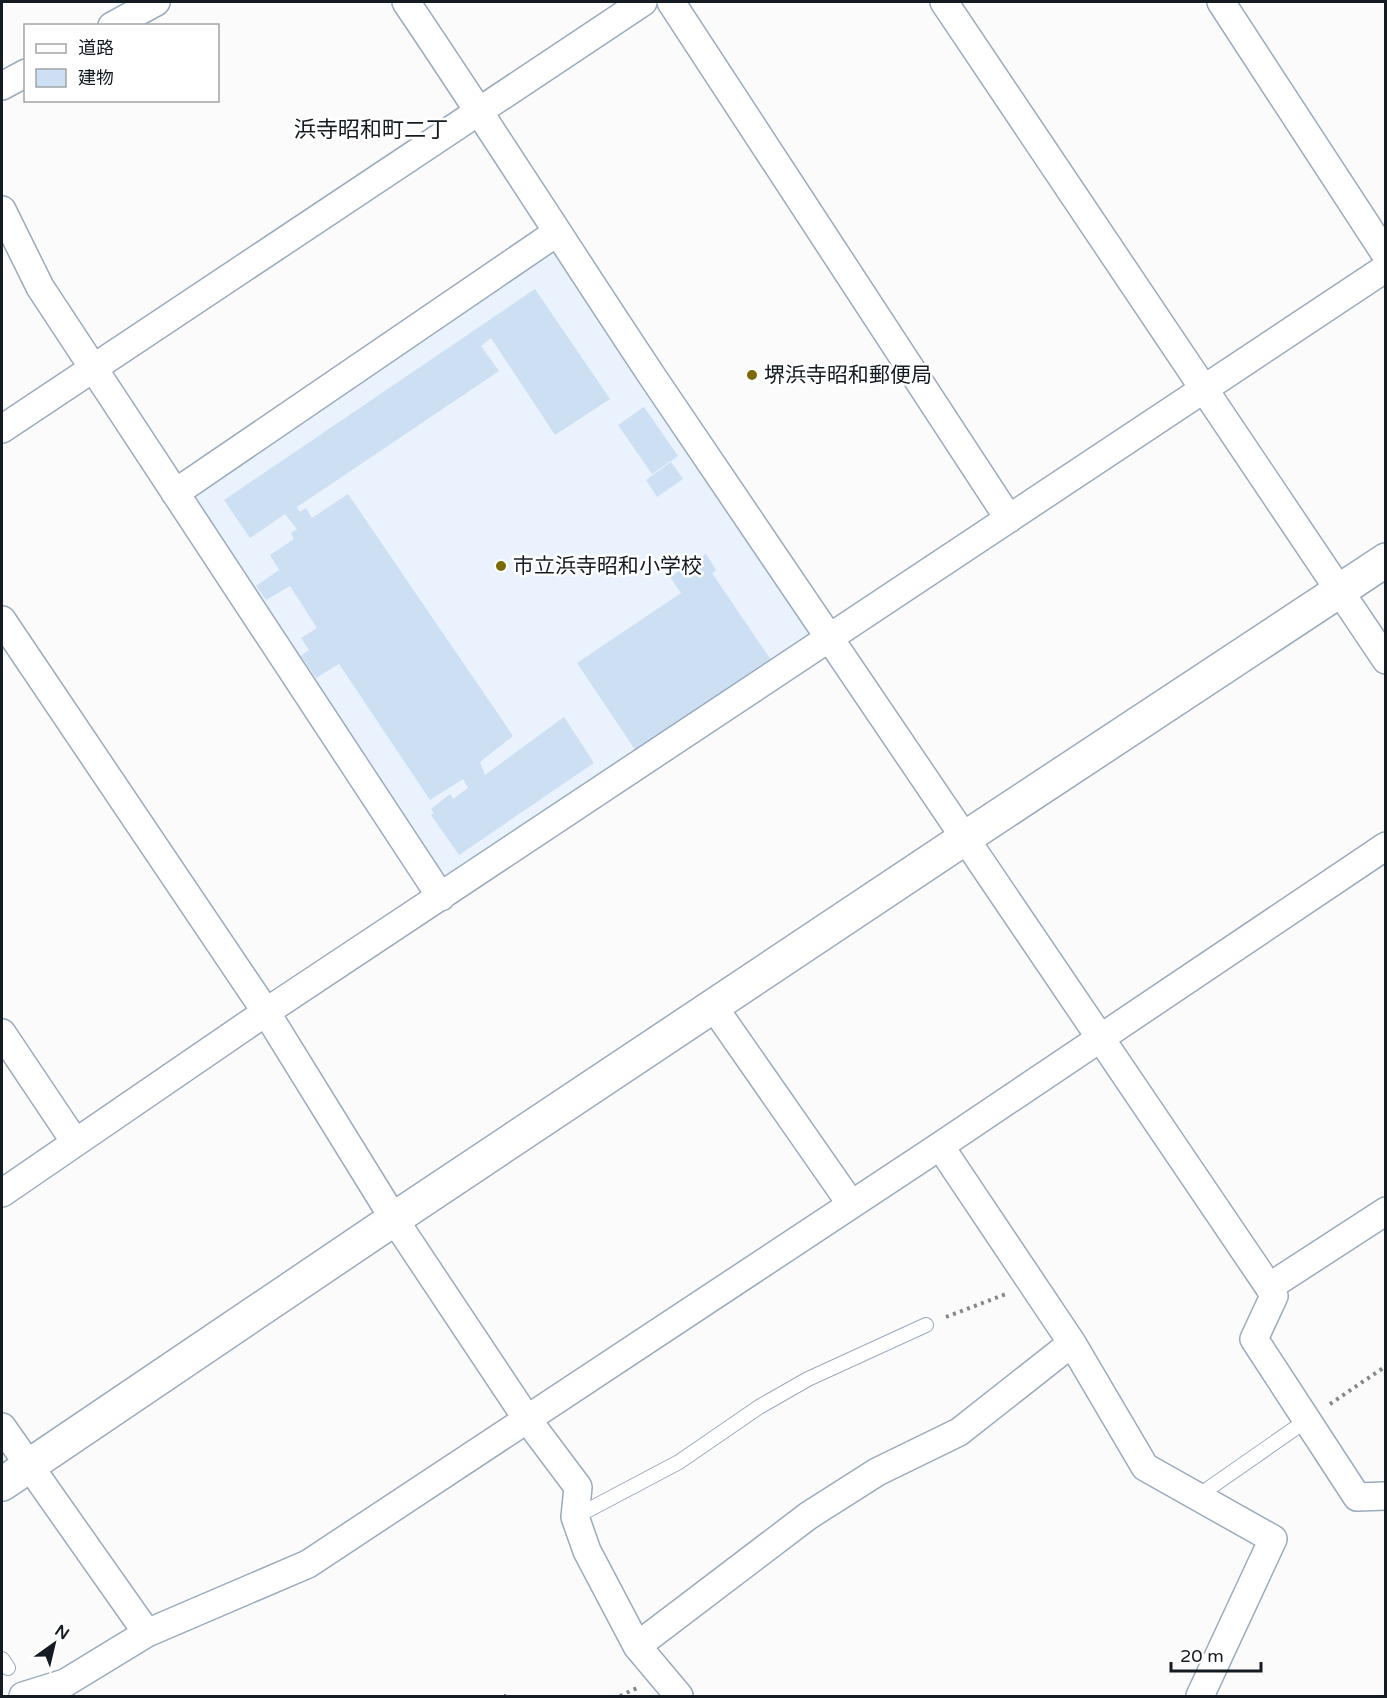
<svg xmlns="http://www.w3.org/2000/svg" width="1387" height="1698" viewBox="0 0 1387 1698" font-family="'Varela Round','Noto Sans JP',sans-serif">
<rect width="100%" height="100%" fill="#fbfbfb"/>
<path fill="#e9f2fd" d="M556 233 827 638 441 897 175 493Z"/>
<path fill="#cddff3" d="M535 289 610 399 555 435 491 338 481 346 499 371 297 507 300 512 306 508 312 518 348 494 513 736 480 762 485 775 564 717 594 763 459 855 431 815 434 813 431 809 450 794 453 799 468 788 463 779 430 800 339 664 316 678 301 656 309 650 301 638 317 628 290 586 266 600 256 586 279 570 270 555 294 539 291 533 297 529 285 514 250 538 224 500Z
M644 407 678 456 652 474 618 425Z
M671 462 683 479 657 497 646 480Z
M706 554 716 570 712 573 771 660 636 751 577 663 681 593 670 577Z"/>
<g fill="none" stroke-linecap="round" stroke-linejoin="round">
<defs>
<path id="lane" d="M1198 1496 1307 1420
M575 1517 679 1462 759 1407 808 1379 926 1325
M2 1659 8 1668"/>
<path id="street" d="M406 2C490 126 570 253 654 379 857 683 1063 985 1269 1287L1274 1296 1254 1339 1357 1497 1386 1496
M671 2 1009 519
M944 2 1386 660
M1221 2 1386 255
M112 26 156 2
M2 86 26 73
M2 210 40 287 441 897
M2 429 643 2
M175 493 556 233
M2 620 266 1012 394 1219 527 1419 578 1487 575 1517 587 1551 637 1646 679 1696
M713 1006 851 1204
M2 1033 75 1142
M940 1146 1072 1343 1145 1467 1273 1539 1200 1696
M2 1193 266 1012 1386 268
M1269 1287 1386 1211
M2 1427 147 1633
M637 1646 808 1516 877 1472 959 1432 1072 1343
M23 1696 65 1683 147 1633 308 1564 940 1146 1386 846"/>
<path id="secondary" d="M2 1484 394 1219 965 838 1386 560"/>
</defs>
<use href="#lane" stroke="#9aabbe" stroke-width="16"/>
<use href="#street" stroke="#9aabbe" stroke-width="30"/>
<use href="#secondary" stroke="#9aabbe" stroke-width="36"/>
<path stroke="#84888b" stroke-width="4" stroke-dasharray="3 4.5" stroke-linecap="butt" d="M946 1317 1006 1294
M1330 1404 1386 1366
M504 1696H506
M620 1696 637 1688"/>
<use href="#lane" stroke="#fff" stroke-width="14"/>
<use href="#street" stroke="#fff" stroke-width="27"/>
<use href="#secondary" stroke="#fff" stroke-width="33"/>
</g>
<g fill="#7a6a01" stroke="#fff" stroke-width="2">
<circle cx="752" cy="375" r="6"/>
<circle cx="501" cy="566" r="6"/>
</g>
<g text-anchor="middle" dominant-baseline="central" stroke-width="5" stroke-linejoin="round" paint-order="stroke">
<g font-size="21" fill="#141b22" stroke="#fff" text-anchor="start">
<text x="764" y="375">堺浜寺昭和郵便局</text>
<text x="513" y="566">市立浜寺昭和小学校</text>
</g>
<g font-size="22" fill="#141b22" stroke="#fff">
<text x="371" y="130">浜寺昭和町二丁</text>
</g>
</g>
<rect width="1387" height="1698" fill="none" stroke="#141b22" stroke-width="6"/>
<rect x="24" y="24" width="195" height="78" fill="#ffffff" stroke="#a1a4a7" stroke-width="1.5"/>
<rect x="36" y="44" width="30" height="9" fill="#ffffff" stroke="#a1a4a7" stroke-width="1.5"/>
<text x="78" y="54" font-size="18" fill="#141b22">道路</text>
<rect x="36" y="69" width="30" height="18" fill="#cddff3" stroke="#a1a4a7" stroke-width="1.5"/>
<text x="78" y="84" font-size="18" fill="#141b22">建物</text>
<g transform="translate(54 1644) rotate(34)" stroke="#ffffff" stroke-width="4.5" paint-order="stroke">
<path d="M0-4.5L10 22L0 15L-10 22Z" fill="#141b22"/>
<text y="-9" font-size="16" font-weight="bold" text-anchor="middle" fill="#141b22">N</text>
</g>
<path d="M1171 1662v9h90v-9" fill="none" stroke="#141b22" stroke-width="3"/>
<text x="1180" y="1662" font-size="18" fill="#141b22" stroke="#ffffff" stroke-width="4.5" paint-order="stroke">20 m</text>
</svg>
